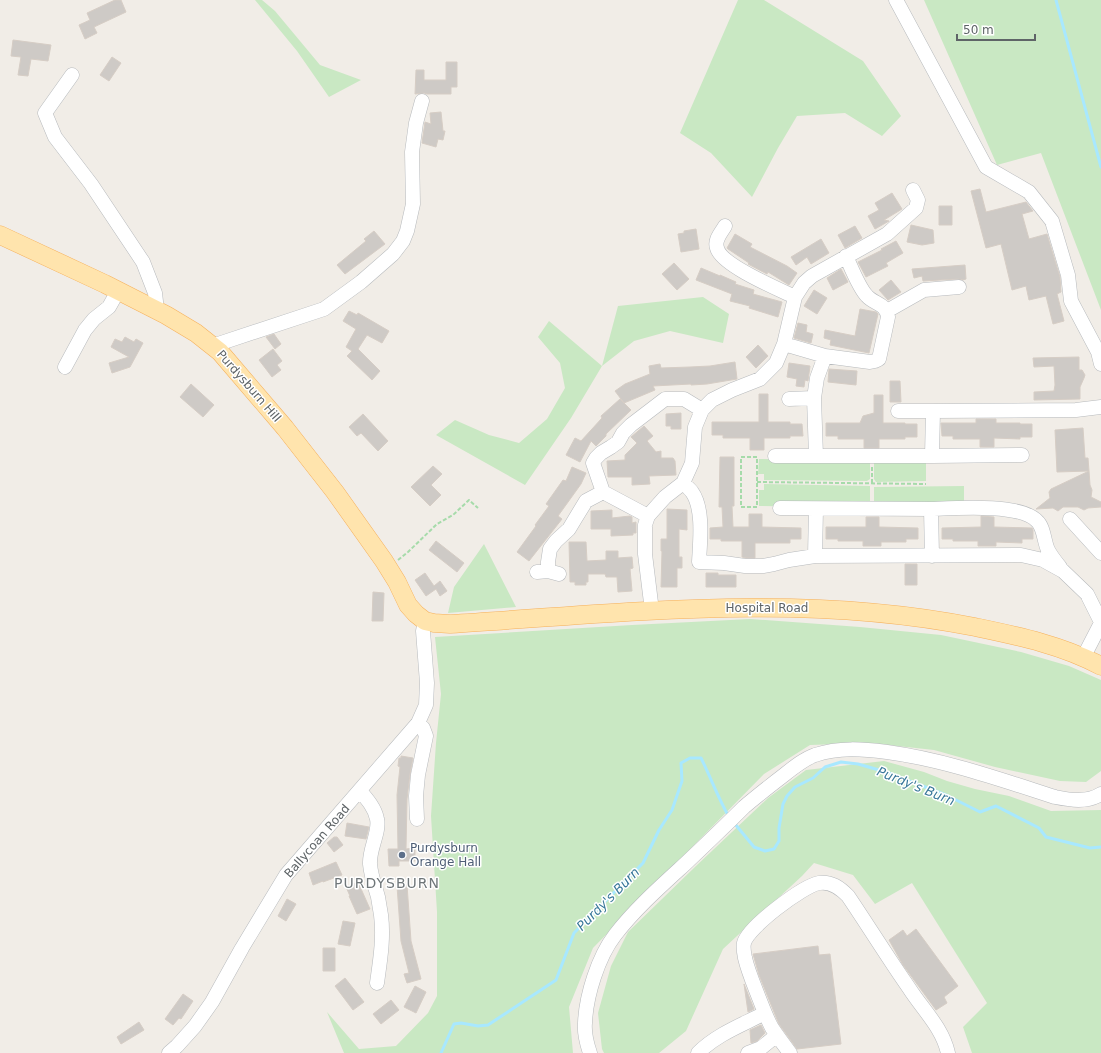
<svg xmlns="http://www.w3.org/2000/svg" width="1101" height="1053" viewBox="0 0 1101 1053" font-family="'DejaVu Sans',sans-serif">
<rect width="100%" height="100%" fill="#f1ede7"/>
<path fill="#c9e8c3" d="M255 0H262L275 11 320 65 361 80 329 97 297 51Z
M738 0H764L863 61 901 116 882 136 845 113 797 116 778 148 752 197 711 153 680 133Z
M924 0H1101V310L1041 153 997 165Z
M703 297 729 314 723 343 670 331 634 341 602 366 571 418 525 485 436 435 455 420 489 435 519 443 547 419 565 388 560 363 538 337 549 321 602 366 618 306Z
M759 459 870 461V479L867 481 764 480V474H758Z
M874 461H926V481L876 482 874 479Z
M764 484 870 486V508L759 506V490H764Z
M964 486V507H874V487Z
M484 544 516 607 448 613 454 587Z
M750 619 860 627 941 635 1021 652 1069 666 1101 680V771L1086 782 1060 781 995 767 934 750 870 743 810 745 764 774 593 948 569 1007 573 1053H344L327 1012 359 1049 396 1046 428 1013 437 996V912L431 816 436 743 441 694 435 637 632 625Z
M884 761 924 772 947 781 975 789 1009 796 1051 811 1101 810V1053H972L963 1027 987 1003 912 883 875 904 853 875 814 863 802 876 723 949 686 1031 659 1053H604L602 1049 598 1013 611 966 628 932 696 866 768 798 806 770Z"/>
<g fill="none" stroke-linecap="round" stroke-linejoin="round">
<path stroke="#a8e8ff" stroke-width="3" d="M1056 0 1101 167
M735 824 754 847 765 851 774 849 779 841V828L783 804 787 796 795 787 813 778 825 767 841 762 858 764 886 772 946 795 980 812 996 806 1039 828 1046 837 1090 848 1101 847
M441 1053 454 1024 461 1023 478 1026 488 1025 556 980 574 933 643 863 659 830 672 810 682 781 681 763 690 758H701C711 778 718 798 729 817"/>
</g>
<path fill="#cecac6" stroke="#d6cdc5" d="M115 0H121L126 12 94 27 97 33 85 39 79 25 90 20 87 13Z
M13 40 51 45 48 61 31 59 28 76 18 75 21 57 11 56Z
M112 57 121 63 109 81 100 75Z
M446 62H457V87H451V94H427L424 93 415 94 416 70H424V80H446Z
M441 112 443 131H445L443 140 438 139 436 147 422 143 425 122 431 124 430 113Z
M980 189 986 212 1026 202 1033 211 1022 214 1029 239 1047 234 1060 277 1061 292 1057 294 1064 321 1053 324 1046 296 1029 300 1026 286 1012 290 1001 244 986 248 971 191Z
M892 193 902 209 884 220 889 221 875 229 868 216 879 210 875 203Z
M939 206H952V225H939Z
M911 225 933 230 934 243 922 245 907 242Z
M855 226 862 238 845 248 838 235Z
M696 229 699 249 681 252 678 234 684 233V231Z
M374 231 385 244 345 274 337 265 366 241 364 239Z
M735 234 752 244 750 247 787 266 797 273 789 285 768 272 767 274 748 264 749 263 728 249 727 248Z
M821 239 829 253 811 264 807 257 796 265 791 257Z
M896 241 903 253 886 263 888 266 866 277 858 262 882 250 881 249Z
M674 263 689 279 677 290 662 274Z
M965 265 966 279 963 280 958 279 923 281 922 276 914 278 912 269Z
M701 268 720 276V275L736 282 735 284 754 290 753 294 782 302 778 317 749 308 750 306 730 301 732 294 696 280Z
M841 269 848 282 833 290 827 278Z
M891 280 901 292 888 300 879 290Z
M814 290 827 298 817 314 804 306Z
M860 309 876 312 878 314 869 353 830 345 831 340 824 338 825 330 855 336Z
M349 311 357 315 358 313 389 331 382 343 367 335 358 349 380 371 372 380 347 356 352 351 346 347 356 329 343 321Z
M798 323 807 325 806 332 813 334 811 343 794 338Z
M274 334 281 344 275 349 266 337Z
M125 337 134 342 136 339 143 343 130 367 112 373 109 363 129 357 111 347 115 339 122 342Z
M758 345 768 356 756 368 746 357Z
M273 349 282 361 277 365 281 370 272 377 259 360Z
M1079 357V370H1082L1085 375 1084 378 1080 387V399L1034 400V392L1054 391 1055 385 1054 366 1034 367 1033 358Z
M735 362 737 379 707 384 691 385V384L653 386 655 390 624 403 615 391 625 384 650 374 649 366 660 364 661 368 690 367 710 366Z
M789 363 810 366 808 381 805 380 804 387 796 386 797 379 787 377Z
M829 369 857 371 856 385 828 382Z
M890 381H900L901 402H890Z
M191 384 214 405 203 417 180 397Z
M759 394H768V422H790V424H802L803 436H790V438H764V450H750V438H723V435H712V422H759Z
M874 395H883V423H905V424H917V437H905V439H879V448H864V439H838V436H826V423H860L863 416 874 413Z
M620 399 631 410 606 434V436L596 446 591 441 580 462 566 455 575 438 581 441 602 418 601 416Z
M681 413V429H671V426H666V414Z
M363 414 388 441 378 451 361 433 357 436 349 427Z
M976 419H996V423H1020V424H1032V437H1020V439L994 438V447H980V439H953V436H942L941 423H976Z
M644 426 653 436 647 441 656 452 661 451V458H673L675 461 676 475 649 476 650 484 632 485V477H608L607 461 625 460V455L637 443 631 437Z
M1083 428 1085 458H1088L1089 471 1057 472 1055 430Z
M720 457H734V506H732L733 527H749V514H762V527L801 528V539H790V543H755V558H746L742 557V541H721V539H710V528L723 527 722 507H719Z
M433 466 442 474 431 485 441 495 430 506 411 487Z
M572 467 586 473 581 484 558 516 562 519 529 561 517 552 536 526 535 525 549 506 546 504 563 480 566 481Z
M1089 471 1090 485 1092 490 1091 497 1101 502V507L1088 508 1084 510 1078 507H1063L1058 511 1053 508 1036 509 1050 498 1049 492 1051 489Z
M667 509 687 510V530L679 529V557H682V568H677V587H661L662 551H661V539H667Z
M612 510V518L630 516 632 517V523L636 522V533H633V535L611 536V529H591V511Z
M981 516 994 517V527L1032 528 1033 530V539H1022V543L996 542V546H978V541H953V539H942V528L981 527Z
M866 517H879V527L918 528V539H906V542H881V546H863V541H838V539H826V527H866Z
M436 541 464 563 457 572 429 550Z
M569 542H586L587 561 606 560V551H618V558L632 557 633 568 630 569 632 591 618 592 617 577H606L605 574H588V582H586V585H575V582H570Z
M905 564H917V585H905Z
M425 573 434 586 440 581 447 591 440 596 436 589 426 596 415 580Z
M706 573H718V575H736V587H706Z
M373 592 384 593 383 621H372Z
M401 756 413 758 410 774 407 799 406 849 415 848V861H399V866H389L388 849H398L397 795 400 767 398 766 399 758H401Z
M347 823 369 827 366 839 345 836Z
M334 837H337L343 845 334 852 327 843Z
M336 862 342 875 323 882V881L313 885 309 873Z
M358 882 370 909 357 914 349 896H350L346 887Z
M407 885 411 941 421 979 407 983 404 974 409 973 401 941 397 886Z
M287 899 296 904 286 921 278 916Z
M343 921 355 923 350 946 338 944Z
M916 929 958 986 944 997 947 1003 936 1010 903 965 889 940 903 930 907 936Z
M818 946 819 955 830 954 841 1044 797 1049 779 1024 776 1017 759 975 753 954Z
M323 948H335V971H323Z
M345 978 364 1002 353 1010 335 986Z
M744 984 754 1009 748 1012Z
M415 986 426 992 416 1013 404 1007Z
M183 994 193 1001 181 1019 179 1018 173 1025 165 1019Z
M391 1000 399 1010 381 1024 373 1014Z
M139 1022 144 1030 121 1044 117 1037Z
M761 1025 765 1033 757 1041 751 1043 750 1030Z"/>
<g fill="none" stroke-linecap="round" stroke-linejoin="round">
<defs>
<path id="minor" d="M896 0 986 167 1029 192 1052 221 1068 275 1071 301 1098 352 1101 364
M72 75 45 113 55 137 91 184 143 262 155 293 157 310
M725 226C721 233 714 240 717 248 721 265 778 289 795 297
M887 311 924 290 959 287
M784 344 825 356 870 362 875 361 879 359 888 317C886 303 874 304 867 296 859 288 851 267 846 256
M212 346 324 309 361 282 393 254 403 241 407 231 413 204 412 152 416 123 422 101
M65 367 85 330 94 319 109 307 118 291
M789 399 814 398
M898 411H933L1076 410 1101 407
M933 411 932 456 1022 455
M775 456H932
M816 456 814 398 817 378 825 356
M683 483C686 486 690 489 692 492 704 509 700 542 699 562L724 563 745 566H763L774 564 789 560 815 556 1021 555 1043 560 1063 571 1087 594 1101 622
M780 508 931 509 932 556
M931 509C955 508 1020 503 1037 521 1044 527 1044 542 1048 550 1051 556 1056 562 1060 567
M648 516 603 492 593 463 596 458 601 453 611 447 618 442 623 433 631 425 665 399H684L702 410
M1070 519 1101 553
M815 556 816 509
M548 571V562L550 549 556 541 569 529 575 519 586 501 603 492
M537 572 548 571 559 574
M652 611 645 554V525L648 516 665 497 683 483 692 463 695 427 702 410 712 400 732 390 760 379 776 363 784 344 795 297 804 283 812 276 887 234 916 208 918 200 913 190
M1083 658 1101 623
M360 791C367 799 375 808 377 819 380 832 369 849 370 864 371 876 375 886 378 897 379 903 380 909 381 915 384 938 380 961 377 983
M417 819 416 796 418 775 426 736 423 728 418 723
M169 1053 177 1046 195 1026 212 1002 242 948 286 875 418 723 426 705 427 683 423 631 425 621
M590 1053C587 1044 584 1033 585 1023 586 996 598 957 615 935 635 909 661 886 685 864 705 845 725 826 744 807 757 796 771 785 784 775 794 767 804 759 815 755 839 747 863 749 887 752 945 760 999 779 1055 797 1070 800 1087 803 1101 794
M698 1053C717 1034 742 1025 765 1013
M748 1053 761 1048 777 1035
M790 1053C784 1045 778 1037 772 1028 767 1019 763 1008 759 998 754 985 748 971 745 958 744 953 743 947 744 943 748 927 803 886 819 883 831 881 840 888 848 896 869 927 888 958 909 988 923 1010 942 1027 948 1053"/>
<path id="major" d="M0 235 105 284 166 315 196 333 220 352 285 428 335 492 384 561 397 582 408 605 416 614 425 621 434 623 450 624C625 613 802 592 975 627 1018 636 1062 645 1101 666"/>
</defs>
<use href="#minor" stroke="#b7babd" stroke-width="15"/>
<use href="#major" stroke="#f6b05b" stroke-width="19"/>
<path stroke="#a6dbaa" stroke-width="2" stroke-dasharray="4 2" stroke-linecap="butt" d="M741 457H757V507H741Z
M872 467V484
M757 482 926 484
M398 560 408 552 437 524 453 515 469 500 478 508"/>
<use href="#minor" stroke="#fff" stroke-width="14"/>
<use href="#major" stroke="#ffe4ad" stroke-width="18"/>
</g>
<circle fill="#5c6f8a" stroke="#fff" stroke-width="1.5" cx="402" cy="855" r="4"/>
<g text-anchor="middle" dominant-baseline="central" stroke-width="3" stroke-linejoin="round" paint-order="stroke">
<g font-size="12" fill="#5e6467" stroke="#fff">
<text transform="translate(249 386) rotate(49)">Purdysburn Hill</text>
<text x="767" y="608">Hospital Road</text>
<text transform="translate(317 841) rotate(-49)">Ballycoan Road</text>
</g>
<g font-size="12" fill="#4e5e75" stroke="#fff" text-anchor="start">
<text x="410" y="848">Purdysburn<tspan x="410" dy="14">Orange Hall</tspan></text>
</g>
<g font-size="13" font-style="italic" fill="#39789a" stroke="#fff">
<text transform="translate(916 786) rotate(22)">Purdy's Burn</text>
<text transform="translate(608 899) rotate(-45)">Purdy's Burn</text>
</g>
<g font-size="14" letter-spacing="1" fill="#6f7679" stroke="#fff">
<text x="387" y="883">PURDYSBURN</text>
</g>
</g>
<path d="M957 34v6h78v-6" fill="none" stroke="#5e6467" stroke-width="2"/>
<text x="963" y="34" font-size="12" fill="#5e6467" stroke="#ffffff" stroke-width="3" paint-order="stroke">50 m</text>
</svg>
